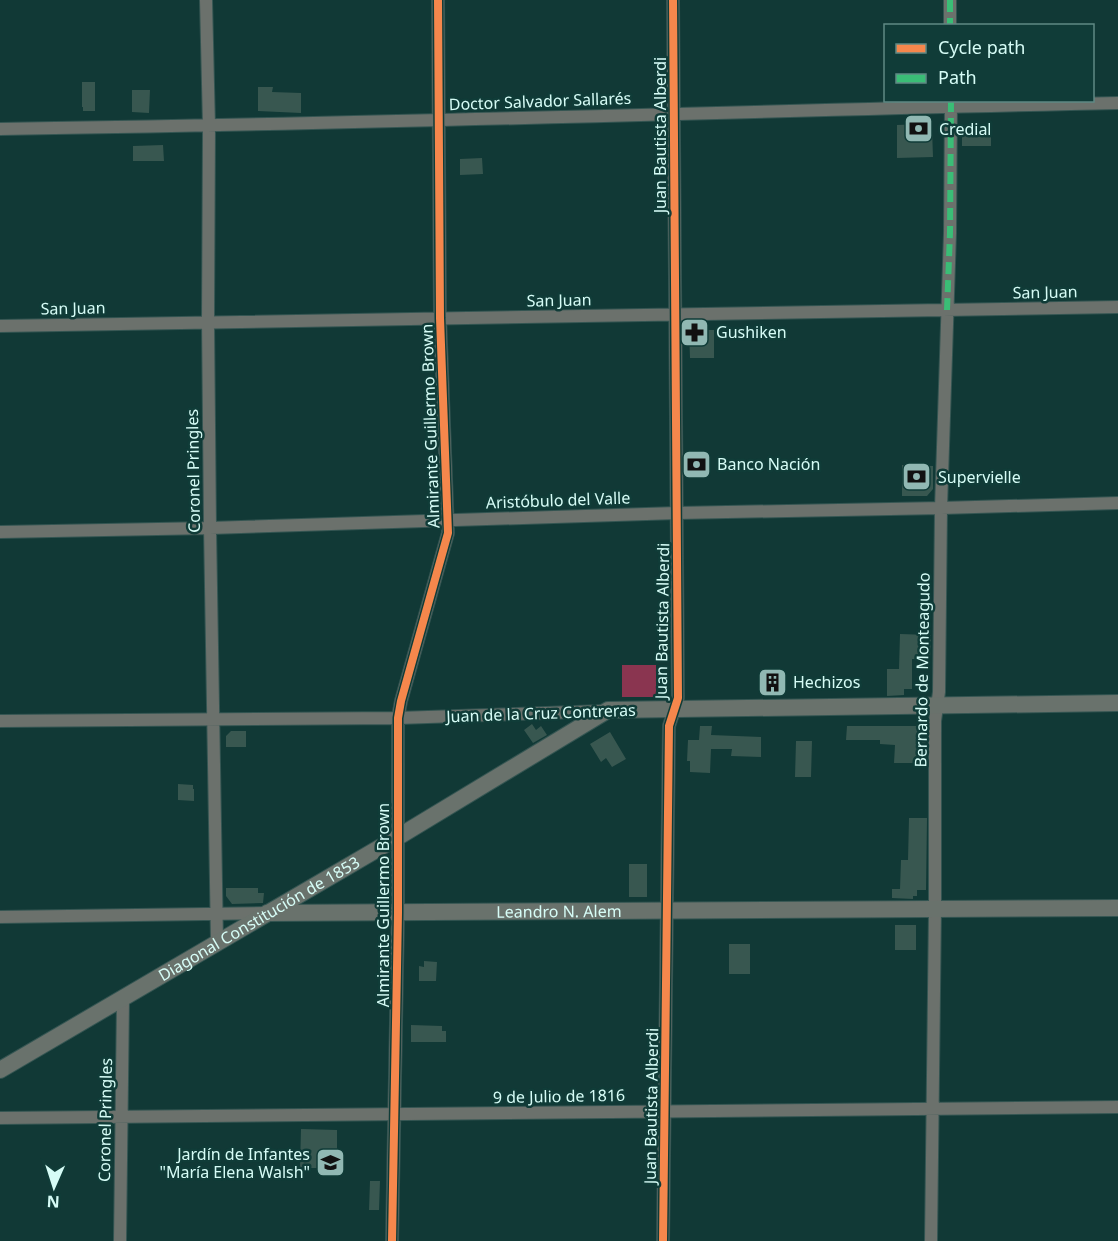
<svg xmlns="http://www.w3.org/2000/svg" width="1118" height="1241" viewBox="0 0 1118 1241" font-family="'Noto Sans',sans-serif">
<rect width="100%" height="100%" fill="#113936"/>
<path fill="#8a3550" d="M622 665H656V697H622Z"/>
<path fill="#385750" d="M82 82H95V111H83V107H82Z
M258 87H273L272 92 301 93V113L258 111Z
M132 90H150L149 113 132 112Z
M922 124 930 127 932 129 933 157 897 158V125Z
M991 126V146H962V127Z
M163 145 164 161H133V146Z
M482 158 483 174 460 175V159Z
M689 330H714V358H690Z
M693 457H709L710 472H693Z
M902 465 933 466V489L927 496H902Z
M900 634 931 635 930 659H912V689H904V695L887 696V669H899Z
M764 671H780V692L764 693Z
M532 724 536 730 541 726 547 735 533 743 524 730Z
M700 726H712L711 735 761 737V757L731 756 732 749H711L710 773 690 772V761H687L688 740H699Z
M847 726H918L926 732 925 759H921V761H914V763H894L895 745 880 744V740H846Z
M231 731H246V747H226V736Z
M610 732 626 759 612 767 606 758 601 762 590 744Z
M796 741H812L811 777H795Z
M178 784 193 785V789H194V801L178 800Z
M909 818H927L926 890H917V896H913V899L892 898V889H900L901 860H908Z
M629 864H647V897H629Z
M226 888H258V893H264L263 903 232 904 226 896Z
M895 925H916V950H895Z
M729 944H750V974H729Z
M424 961 437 962 436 981H419V966L424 967Z
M411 1025 442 1026V1031H446V1042H411Z
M301 1129 337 1130V1168H300Z
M370 1181H380L379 1210H369Z"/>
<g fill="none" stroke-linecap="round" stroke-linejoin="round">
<defs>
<path id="street" d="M206 0 209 126 208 321 210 528 217 942
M950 0V26
M0 129C373 124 745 111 1118 103
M0 326 1118 307
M0 532 210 528 677 513 941 508 1118 503
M0 721 398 718 605 711
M0 917 266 913
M0 1118 1118 1107
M120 1241 123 999
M392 1241 398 913V718L401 701 448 533 440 318 438 0
M663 1241 669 726 678 698 673 0
M931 1241 935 909V721L939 692 941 508 950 233 951 100"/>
<g id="secondary">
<path id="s1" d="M267 913 1118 908"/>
<path id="s2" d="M0 1070 398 837 608 710 1118 703"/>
</g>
</defs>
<use href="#street" stroke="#345552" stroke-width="14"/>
<use href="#secondary" stroke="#345552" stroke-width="18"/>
<use href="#street" stroke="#6b716c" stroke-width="12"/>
<use href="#secondary" stroke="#69726c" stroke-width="16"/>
<path stroke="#3abd76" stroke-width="6" stroke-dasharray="12 6" stroke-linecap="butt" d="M950 0V26
M947 310 950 233 951 100"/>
<defs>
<path id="cycleway" d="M392 1241 398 913V718L401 701 448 533 440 318 438 0
M663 1241 669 726 678 698 673 0"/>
</defs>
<use href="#cycleway" stroke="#103c38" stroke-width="11"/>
<use href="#cycleway" stroke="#f5874c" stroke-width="8"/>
</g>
<defs>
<symbol id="bank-square" viewBox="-11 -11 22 22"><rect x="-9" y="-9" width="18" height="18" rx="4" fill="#91b8b3" stroke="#103c38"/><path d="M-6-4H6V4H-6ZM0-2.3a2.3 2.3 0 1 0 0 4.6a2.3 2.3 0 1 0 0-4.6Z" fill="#111"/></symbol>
<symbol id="pharmacy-square" viewBox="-11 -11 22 22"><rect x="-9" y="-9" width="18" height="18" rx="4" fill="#91b8b3" stroke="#103c38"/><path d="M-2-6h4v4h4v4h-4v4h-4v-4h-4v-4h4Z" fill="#111"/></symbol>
<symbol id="building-square" viewBox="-11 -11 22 22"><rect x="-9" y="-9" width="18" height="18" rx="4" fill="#91b8b3" stroke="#103c38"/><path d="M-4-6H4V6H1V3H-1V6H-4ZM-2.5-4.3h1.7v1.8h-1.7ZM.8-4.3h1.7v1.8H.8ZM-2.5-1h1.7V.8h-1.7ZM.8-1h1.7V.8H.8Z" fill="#111"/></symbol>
<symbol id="school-square" viewBox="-11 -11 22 22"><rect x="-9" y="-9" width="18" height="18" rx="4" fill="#91b8b3" stroke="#103c38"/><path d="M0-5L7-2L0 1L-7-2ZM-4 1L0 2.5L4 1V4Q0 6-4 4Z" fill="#111"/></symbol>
</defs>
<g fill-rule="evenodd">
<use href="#bank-square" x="902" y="112" width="33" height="33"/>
<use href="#pharmacy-square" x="678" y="316" width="33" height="33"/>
<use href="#bank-square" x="680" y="448" width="33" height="33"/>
<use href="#bank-square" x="900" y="460" width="33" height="33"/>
<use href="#building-square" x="756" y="666" width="33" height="33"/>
<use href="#school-square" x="314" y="1146" width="33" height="33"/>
</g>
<g text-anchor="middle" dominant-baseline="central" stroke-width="5" stroke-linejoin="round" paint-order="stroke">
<g font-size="16" fill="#d6fcf6" stroke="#103c38">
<text transform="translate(540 101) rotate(-2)">Doctor Salvador Sallarés</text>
<text transform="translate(660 135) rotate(-90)">Juan Bautista Alberdi</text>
<text transform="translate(1045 292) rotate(-1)">San Juan</text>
<text transform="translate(559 300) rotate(-1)">San Juan</text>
<text transform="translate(73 308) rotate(-1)">San Juan</text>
<text transform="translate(430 426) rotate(-92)">Almirante Guillermo Brown</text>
<text transform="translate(193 471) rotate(-91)">Coronel Pringles</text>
<text transform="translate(558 500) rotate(-2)">Aristóbulo del Valle</text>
<text transform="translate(662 621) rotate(-89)">Juan Bautista Alberdi</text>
<text transform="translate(922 670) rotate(-89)">Bernardo de Monteagudo</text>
<text transform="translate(541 713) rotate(-2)">Juan de la Cruz Contreras</text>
<text transform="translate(383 905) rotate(-90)">Almirante Guillermo Brown</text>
<text stroke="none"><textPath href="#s1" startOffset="292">Leandro N. Alem</textPath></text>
<text stroke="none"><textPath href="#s2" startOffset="300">Diagonal Constitución de 1853</textPath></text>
<text transform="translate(559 1096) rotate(-1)">9 de Julio de 1816</text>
<text transform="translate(651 1106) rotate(-89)">Juan Bautista Alberdi</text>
<text transform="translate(105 1120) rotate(-89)">Coronel Pringles</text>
</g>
<g font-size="16" fill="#d6fcf6" stroke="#103c38" text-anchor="start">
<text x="939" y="129">Credial</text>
<text x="716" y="332">Gushiken</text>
<text x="717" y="464">Banco Nación</text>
<text x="938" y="477">Supervielle</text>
<text x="793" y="682">Hechizos</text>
<text x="310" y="1154" text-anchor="end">Jardín de Infantes<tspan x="310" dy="18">"María Elena Walsh"</tspan></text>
</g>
</g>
<rect x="884" y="24" width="210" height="78" fill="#103c38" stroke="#5f8984" stroke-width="1.5"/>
<rect x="896" y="44" width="30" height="9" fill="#f5874c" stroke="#5f8984" stroke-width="1.5"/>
<text x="938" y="54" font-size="18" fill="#d6fcf6">Cycle path</text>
<rect x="896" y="74" width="30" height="9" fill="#3abd76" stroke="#5f8984" stroke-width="1.5"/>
<text x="938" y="84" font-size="18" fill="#d6fcf6">Path</text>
<g transform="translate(54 1187) rotate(183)" stroke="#103c38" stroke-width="4.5" paint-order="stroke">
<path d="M0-4.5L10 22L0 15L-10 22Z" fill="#d6fcf6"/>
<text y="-9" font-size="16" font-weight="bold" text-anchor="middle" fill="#d6fcf6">N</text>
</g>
</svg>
